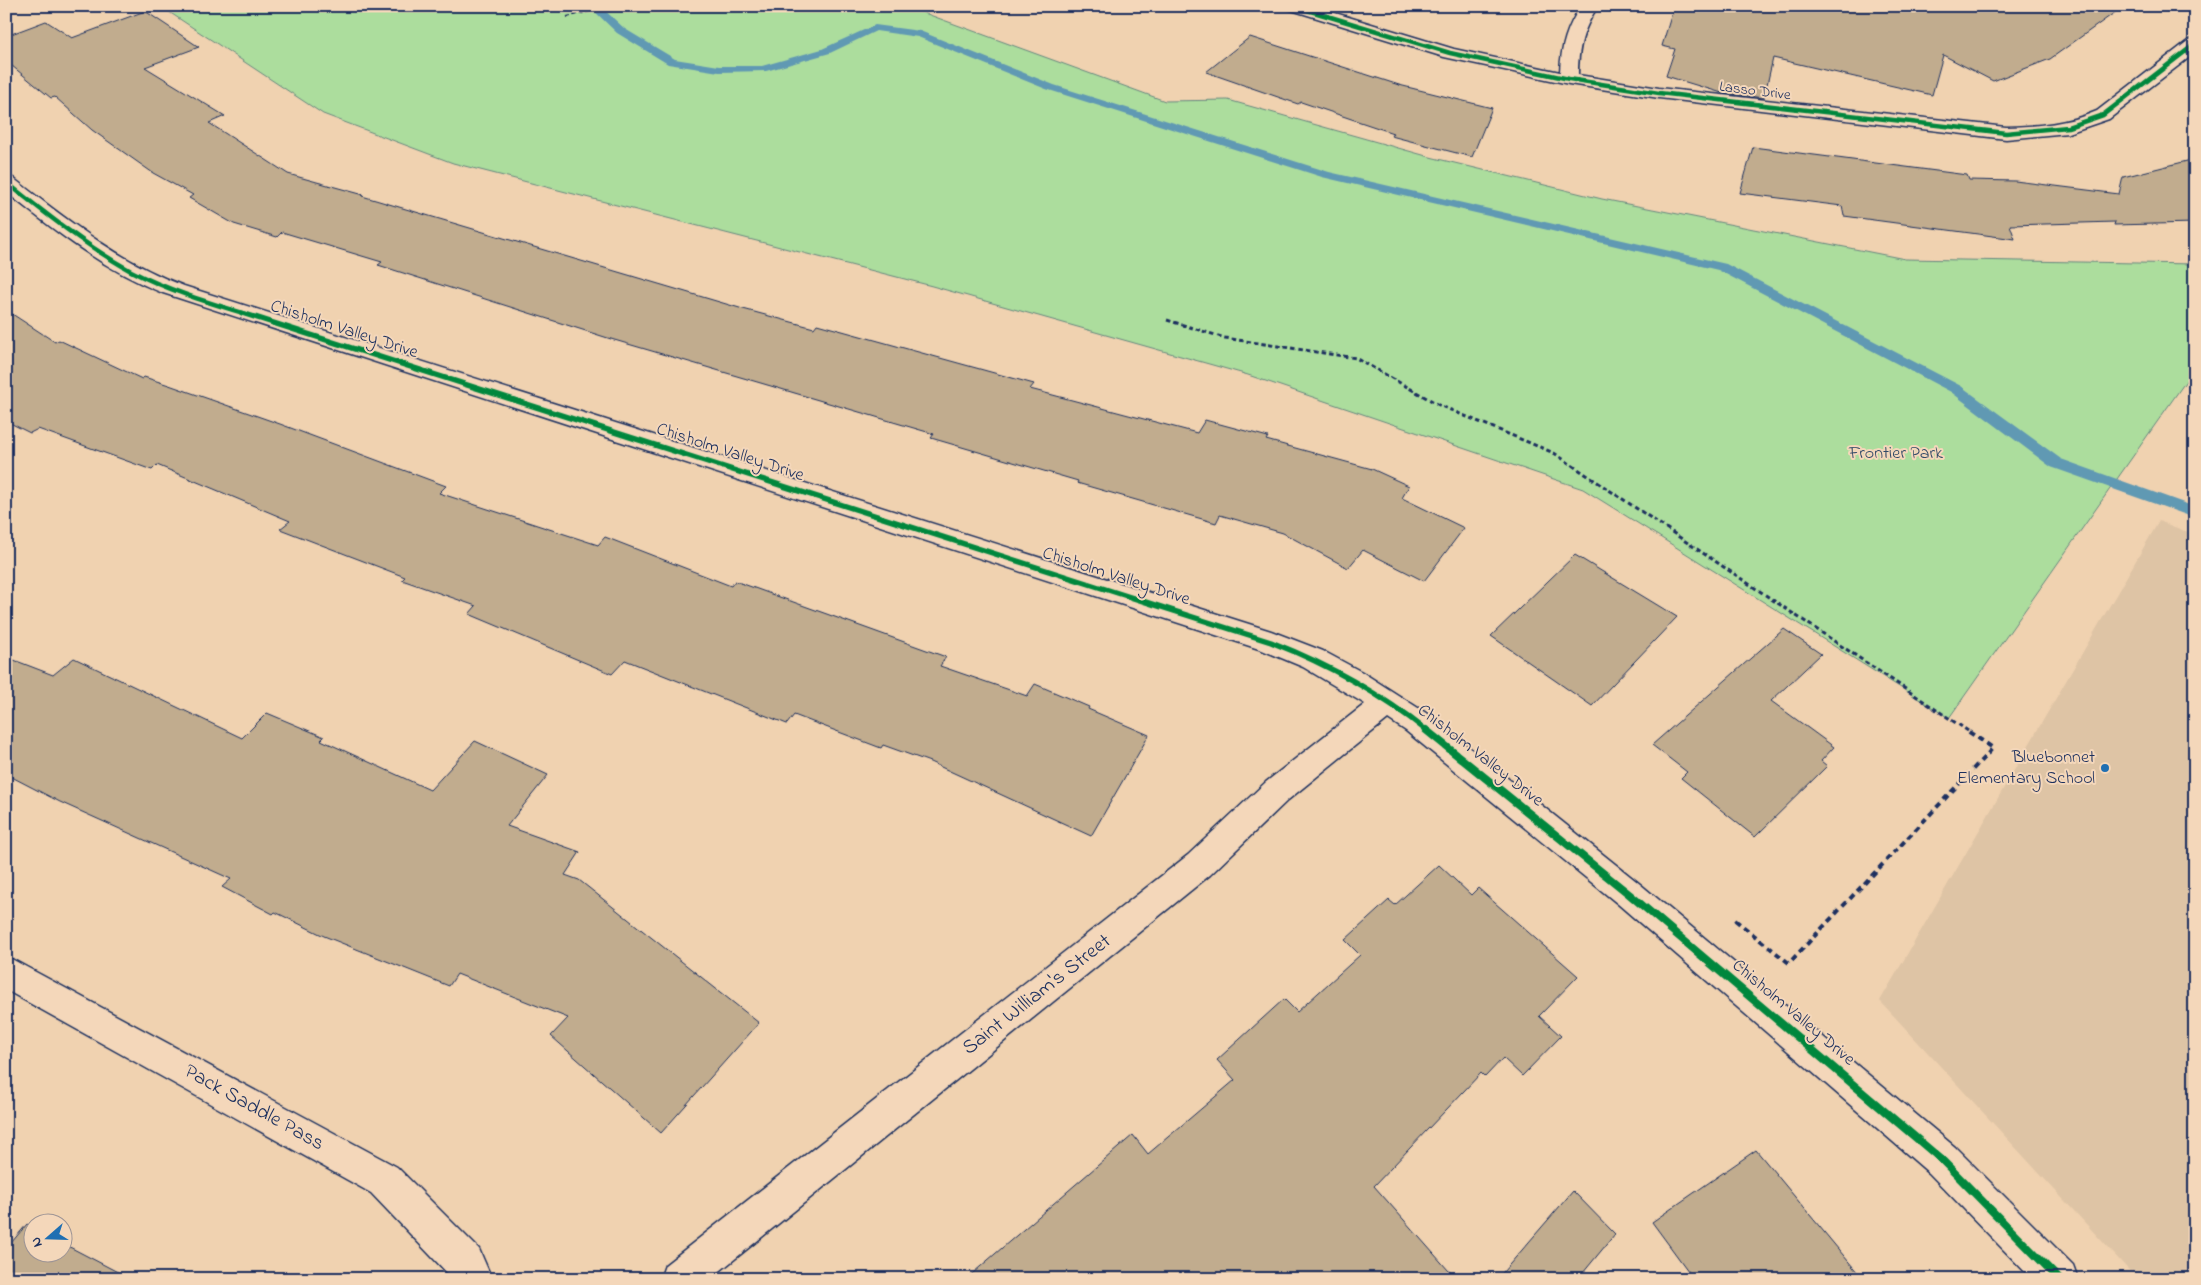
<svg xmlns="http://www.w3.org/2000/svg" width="2201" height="1285" viewBox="0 0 2201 1285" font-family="'Indie Flower',sans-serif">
<rect width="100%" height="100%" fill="#f0d2b0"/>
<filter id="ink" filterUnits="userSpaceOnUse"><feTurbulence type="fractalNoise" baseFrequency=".02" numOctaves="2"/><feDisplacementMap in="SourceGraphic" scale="10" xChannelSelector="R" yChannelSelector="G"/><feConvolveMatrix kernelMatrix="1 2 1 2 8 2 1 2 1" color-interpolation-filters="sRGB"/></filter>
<g filter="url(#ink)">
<path fill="#dec4a5" d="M2159 521 2195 535V1279H2137L1880 1001Z"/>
<path fill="#acdd9d" stroke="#64867e" d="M160 6H905L1165 101 1228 100 1430 157 1602 199 1905 259 2195 264V368L1949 718 1583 489 1248 375 932 286 453 163 323 114Z"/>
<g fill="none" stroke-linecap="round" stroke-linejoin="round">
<path fill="#6199b3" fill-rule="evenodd" d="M589 6H600L625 29 675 59 719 66H762L822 49 875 25 920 31 1054 85 1329 172 1726 264 1961 386 2061 459 2195 507V518L2051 467 1951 392 1718 270 1322 177 1046 89 918 37 876 31 830 53 766 71 719 72 668 64 617 33Z"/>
</g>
<path fill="#c1ac8e" stroke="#1b2f5e" d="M1674 6H2124L2050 59 1993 81 1943 55 1932 95 1773 58 1764 98 1722 93 1666 76 1675 49 1662 46Z
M145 11 199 47 145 67 225 116 209 123 288 174 364 195 362 196 743 309 814 328 817 324 1034 384 1030 389 1197 433 1205 420 1268 437 1266 440 1372 469 1409 486 1402 498 1464 528 1424 581 1363 550 1348 568 1283 533 1220 515 1216 523 1077 483 1078 481 931 438 934 434 611 339 378 265 382 262 282 232 277 237 234 224 189 198 193 195 153 173 92 130 55 97 51 98 6 61V36L46 21 72 38Z
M1250 37 1399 85 1492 108 1472 157 1391 136 1393 133 1301 102 1298 104 1206 72Z
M1753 147 1967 175 1969 180 2015 181 2119 194 2123 177 2195 159V223L2114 225 2115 222 2010 225 2015 239 1844 216 1842 206 1740 193Z
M6 310 55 342 59 340 142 379 144 377 169 385 280 424 446 486 439 493 598 545 605 537 731 586 735 581 946 657 940 666 1027 696 1035 684 1089 707 1088 709 1149 735 1091 836 930 762 883 745 881 748 794 715 787 724 625 660 612 674 469 614 476 606 402 580 405 577 280 529 290 521 157 465 152 470 38 429 30 433 6 421Z
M1575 555 1677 617 1592 706 1491 636Z
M1784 629 1821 654 1771 701 1834 747 1821 761 1827 766 1755 837 1681 778 1687 772 1652 745Z
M6 657 53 675 74 658 242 738 267 713 324 737 321 740 430 790 475 741 548 775 507 826 580 852 565 875 579 880 759 1023 661 1133 551 1036 568 1018 457 974 449 986 324 936 275 912 273 914 222 887 231 879 60 802 6 774Z
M1439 865 1471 895 1478 888 1578 976 1539 1016 1561 1036 1522 1076 1503 1058 1485 1077 1481 1073 1374 1186 1456 1279H966L1133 1135 1148 1154 1235 1080 1217 1060 1284 999 1297 1012 1360 955 1345 940 1389 900 1395 905Z
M1756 1150 1863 1279H1694L1652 1222Z
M1573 1191 1615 1234 1578 1279H1497Z
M27 1224 32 1227V1252H62V1243L131 1279H6V1249Z"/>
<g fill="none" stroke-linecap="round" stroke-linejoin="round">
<defs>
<path id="minor" d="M1286 6H1312L1454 49 1560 72C1561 46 1567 27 1581 6H1598C1583 29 1578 48 1578 75L1659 88 2006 127C2038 126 2067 124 2097 111L2189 40 2195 39V53L2109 119 2068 133 2006 139 1659 98 1569 84 1444 57 1288 9Z
M6 176 13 178C67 220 120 262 184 286L1271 631 1323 651 1362 672 1426 713 1640 884 1955 1147 2073 1265 2078 1279H2032L1929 1173 1618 904 1406 731 1388 719 1288 800 1210 875 710 1279H660L665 1265 1188 855 1266 782 1365 704 1303 667 1262 650 163 293C104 270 55 231 6 192Z
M6 956 397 1167 479 1249 492 1279H453L371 1193 6 990Z"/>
</defs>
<use href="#minor" stroke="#1b2f5e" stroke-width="3"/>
<path stroke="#1b2f5e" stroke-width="2" stroke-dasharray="4 2.5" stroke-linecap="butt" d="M567 17 610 6"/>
<path stroke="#1b2f5e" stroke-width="3" stroke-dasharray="4.5 3" stroke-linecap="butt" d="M1167 320 1225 338 1356 358 1441 406 1554 453 1968 731"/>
<path stroke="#1b2f5e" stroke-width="4" stroke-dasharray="6 4.5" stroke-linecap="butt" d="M1735 920 1789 963 1993 748 1966 730"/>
<use href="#minor" fill="#f4d7ba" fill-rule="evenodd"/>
<defs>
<path id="cycleway-far2" d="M1294 6 1450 53 1569 79 1659 93 2006 133 2068 127 2103 115 2195 44
M6 182C46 214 86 246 131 271 167 290 207 302 246 314"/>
<path id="cycleway-far1" d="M242 313 1271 642C1327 664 1380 693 1427 731"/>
<path id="cycleway" d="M1426 730 1629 894 1942 1160 2059 1279"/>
</defs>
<use href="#cycleway-far2" stroke="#f4d7ba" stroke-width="6"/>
<use href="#cycleway-far1" stroke="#f4d7ba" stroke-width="9"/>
<use href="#cycleway" stroke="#f4d7ba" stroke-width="11"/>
<use href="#cycleway-far2" stroke="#00873e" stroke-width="4.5"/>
<use href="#cycleway-far1" stroke="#00873e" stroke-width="5.5"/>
<use href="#cycleway" stroke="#00873e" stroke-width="8"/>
</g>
</g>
<circle fill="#1f6fb2" stroke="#f4d7ba" stroke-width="2" cx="2105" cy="768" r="5"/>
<g text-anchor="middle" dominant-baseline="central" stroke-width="4" stroke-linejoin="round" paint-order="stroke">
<g font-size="15" fill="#1b2f5e" stroke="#f4d7ba">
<text transform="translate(1755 91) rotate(7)">Lasso Drive</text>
</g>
<g font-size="18" fill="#1b2f5e" stroke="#f4d7ba">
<text transform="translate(344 330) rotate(18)">Chisholm Valley Drive</text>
<text transform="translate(730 453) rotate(18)">Chisholm Valley Drive</text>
<text transform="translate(1116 577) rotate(18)">Chisholm Valley Drive</text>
<text transform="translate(1480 756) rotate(38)">Chisholm Valley Drive</text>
<text transform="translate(1793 1013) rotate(40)">Chisholm Valley Drive</text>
</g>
<g font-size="18" fill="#314967" stroke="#f4d7ba">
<text x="1896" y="454">Frontier Park</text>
</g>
<g font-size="18" fill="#1b2f5e" stroke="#f4d7ba" text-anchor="end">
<text x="2095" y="758">Bluebonnet<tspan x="2095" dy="21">Elementary School</tspan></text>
</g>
<g font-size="21" fill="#1b2f5e" stroke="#f4d7ba">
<text transform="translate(1037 995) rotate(-38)">Saint William's Street</text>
<text transform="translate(254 1108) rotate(29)">Pack Saddle Pass</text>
</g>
</g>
<rect width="2201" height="1285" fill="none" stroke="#f4d7ba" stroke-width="25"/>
<rect x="12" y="12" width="2176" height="1260" fill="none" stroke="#1b2f5e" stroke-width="2" filter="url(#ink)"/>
<g transform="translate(48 1238) rotate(250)"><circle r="24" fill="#f4d7ba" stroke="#9d9495"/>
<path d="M0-4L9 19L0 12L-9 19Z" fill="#1f6fb2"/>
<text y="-8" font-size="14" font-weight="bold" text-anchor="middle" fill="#1b2f5e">N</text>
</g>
</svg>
